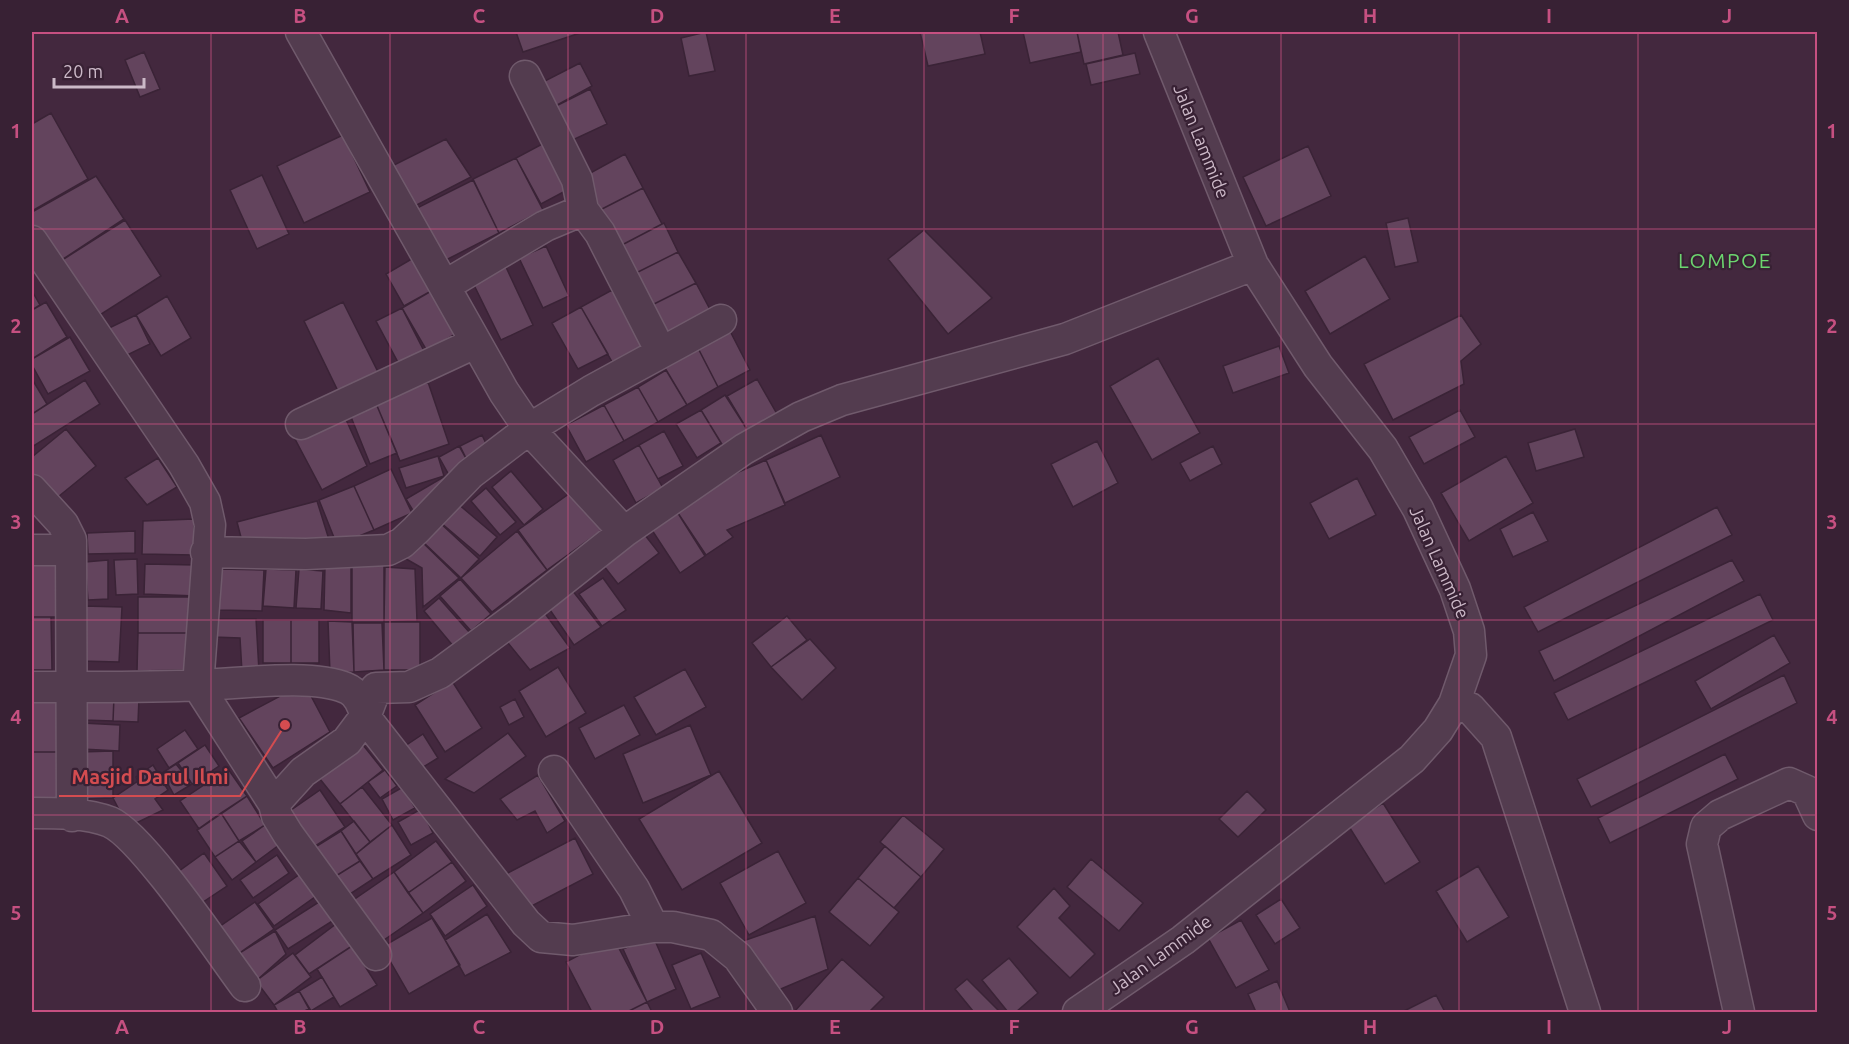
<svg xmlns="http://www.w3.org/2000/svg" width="1849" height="1044" viewBox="0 0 1849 1044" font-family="Ubuntu,sans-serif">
<rect width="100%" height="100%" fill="#43283e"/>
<path fill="#63445d" stroke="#3a2336" stroke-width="1.5" d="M516 32H583L523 52Z
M706 32 715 71 689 76 681 38Z
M920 32H980L985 54 928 66Z
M1023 32H1077L1081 52 1030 63Z
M1077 32H1118L1123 55 1084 64Z
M144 52 160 89 140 97 125 60Z
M1135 53 1140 74 1091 85 1086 64Z
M580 63 592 86 548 110 535 86Z
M590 89 607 124 564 144 548 110Z
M51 113 88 179 32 211V124Z
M343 135 370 192 304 223 277 166Z
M446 139 471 177 409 209 386 169Z
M546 142 571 188 541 204 516 158Z
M1308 146 1331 196 1266 226 1243 177Z
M625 154 643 188 600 210 583 177Z
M516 158 543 210 499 233 473 179Z
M262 175 289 234 257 249 230 190Z
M96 176 124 219 54 265 32 228V212Z
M473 180 499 233 438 264 411 211Z
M643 188 662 224 620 246 600 210Z
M1408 218 1418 262 1395 267 1386 223Z
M125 220 161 276 92 320 56 264Z
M664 223 678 252 634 274 620 246Z
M924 230 992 298 948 334 888 259Z
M546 246 569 296 543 308 519 258Z
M678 252 696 283 650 306 634 274Z
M1365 256 1390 299 1330 334 1305 291Z
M415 257 433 290 404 306 386 274Z
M505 265 533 325 501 340 472 281Z
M696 283 714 317 668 340 650 306Z
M433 290 457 333 427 351 402 308Z
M612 290 646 349 615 367 581 307Z
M32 291 40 305 32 310Z
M167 296 191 338 161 356 136 315Z
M46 302 67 337 32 359V310Z
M343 302 378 372 338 391 304 321Z
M581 307 608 354 578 369 552 323Z
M402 308 425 353 400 366 376 321Z
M136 315 150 344 121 358 107 329Z
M1461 315 1481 344 1461 361 1464 384 1393 420 1364 364Z
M730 331 750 370 718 387 698 348Z
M70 337 90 371 48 394 32 365V359Z
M1279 346 1289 373 1233 393 1223 366Z
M698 348 718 387 687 405 665 368Z
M1158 358 1200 433 1152 460 1110 386Z
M666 370 687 405 658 422 638 387Z
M32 379 47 404 32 414Z
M757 379 777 414 748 431 727 396Z
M85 380 100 404 32 447V414Z
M428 382 449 444 400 461 375 401Z
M638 387 658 422 624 441 604 405Z
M725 395 748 431 723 446 701 410Z
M375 401 397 453 370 464 349 412Z
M604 405 624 441 586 462 566 425Z
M701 410 721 443 697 458 676 424Z
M1460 410 1475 437 1424 464 1409 437Z
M343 413 367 466 322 490 295 439Z
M66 429 96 466 53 501 32 474V457Z
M1575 429 1584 457 1536 471 1528 443Z
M664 431 683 466 658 479 639 445Z
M482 435 489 450 468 462 460 446Z
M821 435 840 477 785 503 766 460Z
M1097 441 1118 483 1073 507 1051 464Z
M639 445 663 488 636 503 613 460Z
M459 446 469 464 449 475 439 457Z
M1213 446 1222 464 1190 481 1180 463Z
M438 456 444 476 406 488 399 468Z
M1506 456 1533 503 1469 541 1441 493Z
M158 458 177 487 147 505 125 478Z
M766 460 785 505 727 530 733 537 706 555 674 507 695 491Z
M391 469 412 513 374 530 354 486Z
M511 471 543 509 524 525 492 487Z
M447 475 454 488 414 512 406 499Z
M1357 478 1376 515 1329 539 1310 503Z
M354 486 374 530 337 545 319 500Z
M486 488 516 522 500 535 471 501Z
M573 491 602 530 547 570 518 530Z
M317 501 331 546 243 545 237 522Z
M457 503 497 537 480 556 440 522Z
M674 507 705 556 680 573 648 524Z
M1717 507 1732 535 1538 632 1524 607Z
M1533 512 1548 541 1513 557 1500 529Z
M194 519V555L142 554 143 521Z
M439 522 479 559 461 578 422 541Z
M641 530 659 553 618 584 600 561Z
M135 531V553L88 554 87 533Z
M517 531 547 570 492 612 461 578Z
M417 537 459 578 423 607 422 568 401 556Z
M137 559 138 594 116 595 114 560Z
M108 560V599L88 600 85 562Z
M1732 560 1744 581 1554 681 1539 651Z
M32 562H62L63 617H32Z
M352 563H384V622H352Z
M145 564 196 565V596L144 594Z
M325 565 351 567V613L324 610Z
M385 567 415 569 417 621 384 622Z
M220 569 264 570 262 611 218 610Z
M266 569 296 570 294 608 263 606Z
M299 569 323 571 321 609 296 608Z
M603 578 626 610 602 626 579 594Z
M460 579 491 614 471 631 440 596Z
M572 590 601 627 574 645 548 607Z
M1760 594 1773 620 1568 720 1554 693Z
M138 597H193V633H138Z
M439 598 470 633 454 647 424 611Z
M83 606 122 607 119 662 81 661Z
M544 612 570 648 530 670 504 638Z
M787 616 807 640 771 667 752 643Z
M32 617H51L52 670H32Z
M215 619H256L259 671 242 672 240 638 213 637Z
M263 620H291V663H263Z
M291 620H319V663H291Z
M328 621 352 622 354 672 330 673Z
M384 622H420V670H384Z
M353 623H382L384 670 354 672Z
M138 633H189V670L137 671Z
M1774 635 1790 663 1711 709 1695 681Z
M810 639 836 668 802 700 771 667Z
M558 667 586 713 546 737 519 691Z
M685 669 706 707 656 735 634 697Z
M1784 675 1797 703 1591 807 1577 779Z
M452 681 482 728 445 752 415 705Z
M282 695 311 696 330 732 273 768 239 718Z
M85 696 114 697 113 721 84 720Z
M114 697 139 698 138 722 113 721Z
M32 698 63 699 62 752H32Z
M515 699 524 717 509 725 500 707Z
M624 705 640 735 595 759 579 728Z
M82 723 120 725 119 751 82 749Z
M690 725 711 775 643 803 623 754Z
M185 730 198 749 169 768 157 749Z
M508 733 526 756 474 793 445 779Z
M423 734 438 758 420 769 405 746Z
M205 745 219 766 192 784 178 763Z
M363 745 383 770 340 804 320 779Z
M113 751V798L81 799 80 752Z
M32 752H62L60 799 32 798Z
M1725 754 1738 779 1610 843 1598 818Z
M176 764 192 784 174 795 162 773Z
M153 765 168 790 155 799 163 810 128 827 113 798 138 781 136 777Z
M228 769 247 796 199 829 180 801Z
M385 770 397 786 380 798 368 782Z
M719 771 762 843 682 890 639 819Z
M538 775 565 821 547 833 535 811 517 820 500 799Z
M362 787 392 825 370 842 340 804Z
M403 787 415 808 393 820 382 799Z
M320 790 345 827 309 850 284 815Z
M1247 791 1266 810 1238 837 1219 819Z
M247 796 265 825 239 841 221 813Z
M1383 803 1420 862 1385 884 1348 825Z
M421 809 433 833 411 845 398 822Z
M221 813 239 841 215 857 197 830Z
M903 815 944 849 921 877 880 842Z
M354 821 370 842 356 854 341 831Z
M265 825 279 845 256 862 242 841Z
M392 825 411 855 373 879 356 854Z
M341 831 360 861 331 879 312 849Z
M575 838 593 874 524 910 506 874Z
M239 841 256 862 232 880 215 857Z
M436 841 452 862 408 893 394 872Z
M885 846 921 877 894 908 858 878Z
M778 851 806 903 749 935 720 883Z
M204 853 227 886 197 906 175 874Z
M277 855 289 873 253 898 240 880Z
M1091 859 1143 903 1119 931 1067 887Z
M360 861 373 879 344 898 331 879Z
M452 862 466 881 423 913 408 893Z
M1478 866 1509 917 1467 942 1436 891Z
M303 872 319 894 274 926 258 904Z
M394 872 423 913 378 944 349 903Z
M858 878 899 912 870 946 829 912Z
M473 885 487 906 445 936 430 914Z
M1054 888 1070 906 1059 918 1095 954 1070 978 1017 927Z
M1281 899 1300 928 1275 944 1256 915Z
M322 900 334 920 288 949 275 930Z
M255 902 274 929 238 954 219 927Z
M487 914 511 952 465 976 445 940Z
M815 916 828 969 769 994 743 941Z
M432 918 460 965 409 994 382 947Z
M1241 920 1269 970 1236 988 1208 938Z
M336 924 352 946 309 974 295 955Z
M275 931 286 954 256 981 238 954Z
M653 936 676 989 647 1002 623 949Z
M613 937 647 1002 627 1012H592L566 962Z
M352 946 377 985 340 1007 317 969Z
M293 953 311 977 274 1005 256 981Z
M701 953 720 997 691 1009 672 965Z
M1009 958 1038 993 1016 1012H1008L982 980Z
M842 959 884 997 869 1012H794Z
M322 977 334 997 311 1011 299 991Z
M967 979 1000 1012H972L973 1011 955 989Z
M1277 981 1290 1012H1256L1248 994Z
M299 991 309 1009 302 1012H278L274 1005Z
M1436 995 1445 1012H1402Z
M647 1002 652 1012H627Z"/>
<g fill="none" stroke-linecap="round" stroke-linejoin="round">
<defs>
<path id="minor" d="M301 32 504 392 529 429 624 532
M525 76 577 180 583 210
M32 241 184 465 205 502 210 525 198 686 274 804
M446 285 545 226 583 210 600 233 661 352
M301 424 475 343
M32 490 63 524 71 540 72 816
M32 550H71
M206 552 306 554 388 550 402 543 416 530 470 474 529 429 591 391 721 320
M32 687C88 687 144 688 200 685 239 684 311 673 346 688 357 692 364 706 365 717L526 923 541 937 573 940 653 927H673L711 935 738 957 777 1012
M1454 704 1470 708 1496 737 1585 1012
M554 771 634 889 653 927
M32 813C55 813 87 813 110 822 143 837 219 951 245 986
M376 955 288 834 277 816 274 804 303 772 347 741 365 717 376 688 409 687 440 673 519 615 624 532 744 449 801 417 842 400 1065 339 1253 265
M1078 1012 1183 940 1412 759 1438 730 1454 704 1471 655 1469 631 1455 589 1418 509 1383 449 1318 366 1253 265 1159 32
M1739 1012 1702 844 1706 827 1720 815 1789 783 1807 791 1818 815"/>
</defs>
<use href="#minor" stroke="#705a6c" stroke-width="33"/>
<use href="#minor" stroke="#533c4f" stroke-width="30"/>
</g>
<path fill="none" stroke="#c65081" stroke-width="1.5" stroke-opacity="0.55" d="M211 32V1012M390 32V1012M568 32V1012M746 32V1012M924 32V1012M1103 32V1012M1281 32V1012M1459 32V1012M1638 32V1012M32 229H1818M32 424H1818M32 620H1818M32 815H1818"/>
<g text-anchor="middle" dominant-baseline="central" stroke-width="4.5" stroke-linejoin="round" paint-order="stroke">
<g font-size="18" fill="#ccb9c8" stroke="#382134">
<text transform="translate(1202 141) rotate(68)">Jalan Lammide</text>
<text transform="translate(1440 562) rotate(66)">Jalan Lammide</text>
<text transform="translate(1160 954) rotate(-36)">Jalan Lammide</text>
</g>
<g font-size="21" letter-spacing="1.5" fill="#6cd56f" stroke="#382134">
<text x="1725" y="260">LOMPOE</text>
</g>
</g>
<path fill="none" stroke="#d44c50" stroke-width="2" d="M285 725L240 796H59"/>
<circle fill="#d44c50" stroke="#382134" stroke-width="2" cx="285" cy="725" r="6"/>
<g font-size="20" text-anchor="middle" font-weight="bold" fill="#d44c50" stroke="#382134" stroke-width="4.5" stroke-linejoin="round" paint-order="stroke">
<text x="150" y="784">Masjid Darul Ilmi</text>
</g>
<rect width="1849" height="1044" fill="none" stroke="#382134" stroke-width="66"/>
<path d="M54 78v9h90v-9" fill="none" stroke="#ccb9c8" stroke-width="3"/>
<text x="63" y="78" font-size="18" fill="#ccb9c8" stroke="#382134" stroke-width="4.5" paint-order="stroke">20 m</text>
<rect x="33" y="33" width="1783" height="978" fill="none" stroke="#c65081" stroke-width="2"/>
<g font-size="20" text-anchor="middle" font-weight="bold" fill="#c65081">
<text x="122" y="23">A</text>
<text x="300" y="23">B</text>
<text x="479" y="23">C</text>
<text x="657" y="23">D</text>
<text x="835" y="23">E</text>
<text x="1014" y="23">F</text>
<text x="1192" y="23">G</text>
<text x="1370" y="23">H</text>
<text x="1549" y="23">I</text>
<text x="1727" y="23">J</text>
<text x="16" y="138">1</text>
<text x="1832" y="138">1</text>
<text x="16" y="333">2</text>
<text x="1832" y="333">2</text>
<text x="16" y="529">3</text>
<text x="1832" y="529">3</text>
<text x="16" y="724">4</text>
<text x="1832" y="724">4</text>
<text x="16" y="920">5</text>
<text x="1832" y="920">5</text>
<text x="122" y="1034">A</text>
<text x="300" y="1034">B</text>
<text x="479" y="1034">C</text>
<text x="657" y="1034">D</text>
<text x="835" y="1034">E</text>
<text x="1014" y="1034">F</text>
<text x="1192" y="1034">G</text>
<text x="1370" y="1034">H</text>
<text x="1549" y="1034">I</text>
<text x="1727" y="1034">J</text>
</g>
</svg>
